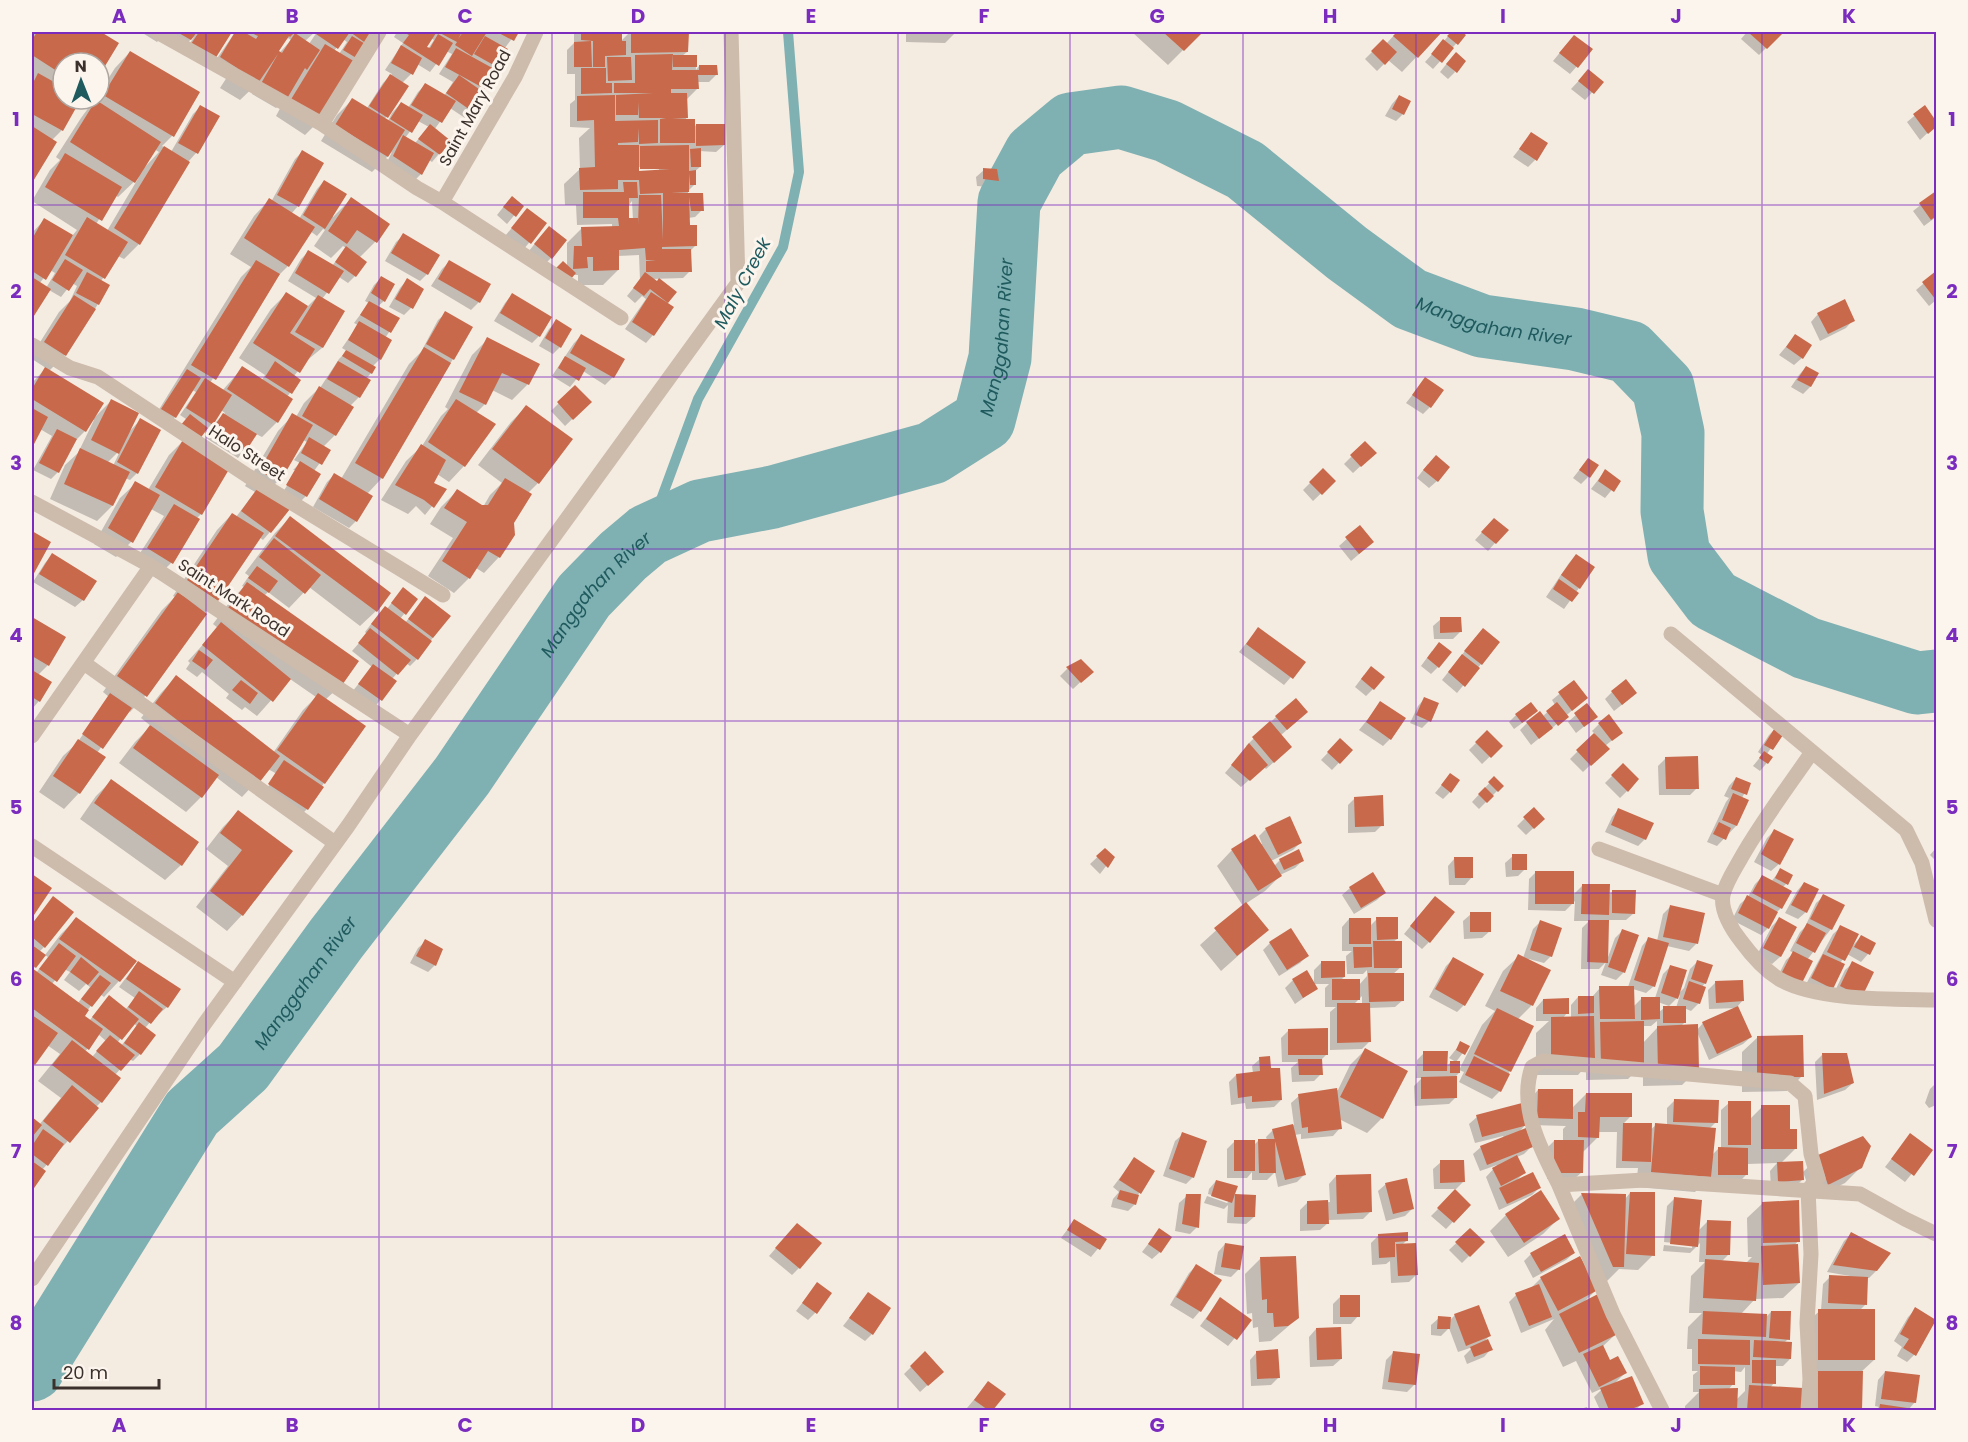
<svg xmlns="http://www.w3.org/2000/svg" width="1968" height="1442" viewBox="0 0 1968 1442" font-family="Poppins,sans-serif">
<rect width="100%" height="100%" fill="#f4ebe1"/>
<path fill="#0003" fill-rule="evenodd" d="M32 32H98L117 43 99 73V63H63V99H79L62 130 52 140 55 142 32 180Z
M141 32H166L157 42Z
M170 32H315L305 41 309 44 317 32H373L321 119 305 135 276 116 284 101 276 108 252 94 259 82 240 100 220 88 229 74 213 64 234 34 230 32 214 58 185 51 194 37 183 46ZM288 38 291 40 274 59 282 43ZM343 39 347 42 339 54 334 51Z
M397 32H517L504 49 506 50 480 92 472 111 465 118 450 108 434 130 449 142 432 162 429 160 421 174 414 181 386 164 392 152 372 172 321 141 337 115 352 100 367 108 383 83 392 74 385 70 403 43 394 37ZM430 38 434 40 428 49 425 47ZM446 51 452 54 439 74 453 82 444 96 425 85 418 92 408 108 401 103 392 113 388 121 384 119 389 115 402 83 411 74 417 64 430 72ZM418 121 429 127 415 143 405 138Z
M574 32H687V52L682 56H695L696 70 699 66 716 75 709 82H697V89L686 100V121L693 129 696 125 724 145 716 152 699 151 700 167 694 172 695 184 688 191V194L702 210 695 217 688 218 695 246 690 251V271L683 278 651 279 675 292 666 304 653 335 646 343 625 329 646 299 642 296 635 303 627 296 640 280 639 255 618 256V270L603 285H578V275H572L567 266V243L582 228H612V224L577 225 576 205H565L564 184 580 169 579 138 590 128 570 127V104L575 100V74H567V50L574 43ZM620 32H630L620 42ZM637 167H659V171L638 172ZM632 201 633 220H628L629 205Z
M906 32H956L945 43 906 42Z
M1132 32H1201L1168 65Z
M1397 32H1440L1402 72 1388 60 1377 71 1365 59 1383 41 1386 44Z
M1452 32H1460L1464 35 1433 69 1425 62Z
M1747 32H1782L1759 55 1741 39Z
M1567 44 1591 50 1570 74 1553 61Z
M130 52 172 136 162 146 171 152 193 114 200 107 196 153 188 162 139 244 124 259 118 256 101 281 108 285 98 304 65 355 49 371 94 418 112 400 129 432 140 420 137 473 130 480 125 478 112 506 97 521 50 499 65 465 78 453 94 420 92 419 85 431 73 443 58 472 51 479 33 470 52 436 40 429 32 445V383L46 368 32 359V355L59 312 70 301 77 286 72 283 61 297 49 290 32 317V233L44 220 72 236 77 230 32 201 50 170 60 160 56 157 81 118 95 99H99V93L115 68ZM154 149 159 152 145 167ZM139 177 107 231 96 224 115 195 118 197ZM50 270 55 273 46 288 39 284ZM121 449 113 466 107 463Z
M1448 62 1455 72 1448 79 1440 72Z
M1588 71 1602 82 1585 100 1571 89Z
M1399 96 1403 114 1396 121 1385 116 1392 104Z
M1925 107 1936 125 1920 140 1907 122Z
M1531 134 1535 160 1528 167 1513 157Z
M302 152 298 206 291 214 299 219 317 189 324 181 333 217 351 199 388 225 375 242 359 258 355 276 348 283 339 277 322 299 343 311 322 348 305 362 294 376 299 380 287 397 277 422 262 437 256 434 238 458 206 438 216 422 225 413 221 410 212 424 197 439 201 514 196 519H198L171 563 156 578 133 564 164 516 151 509 131 542 116 557 94 544 120 498 136 483 148 490 169 455 183 441 186 419 180 415 196 392 192 390 175 417 168 424 155 416 241 277 251 267 230 254 254 216 269 200 271 202 295 159ZM323 229 325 230 314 246 331 258 343 246 346 248 332 266 308 252 301 259 288 281 316 298 307 307 286 294 271 309 239 358 265 375 262 380 243 367 222 391 210 383 277 277 288 266 310 231 317 236Z
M984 170 997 180 990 187 977 186 976 177Z
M1936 193V217L1924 226 1913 211Z
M505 205 522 206 507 224 497 215Z
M527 210 545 224 522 251 505 236Z
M404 235 427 274 420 281 385 261 396 242Z
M542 235 551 258 544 265 528 252Z
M449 262 489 285 479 302 471 310 431 286 442 269Z
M1936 273V300L1929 306 1916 290Z
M381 278 384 301 377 307 398 319 385 338 380 359 372 367 374 368 371 373 366 379 369 381 359 397 350 406 335 435 323 447 329 450 314 471 319 474 306 496 298 504 283 492 297 470H293L300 463 294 460 307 442 303 440 278 481 266 493 270 532 263 540 259 537 217 600 204 613 205 614 145 696 130 712 128 710 97 753 104 758 79 793 64 809 39 792 63 756 77 743 109 697 103 692 162 610 175 597 173 596 217 530 232 514 236 517 255 492 245 486 278 431 293 415 296 417 304 403 319 388H320L339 359 347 351 342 348 358 325 354 323 369 303 365 301 374 285Z
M407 280 422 289 411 308 404 315 389 307 400 288Z
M512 295 539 336 532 343 494 321 505 303Z
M446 313 453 359 382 478 367 494 356 521 349 528 313 507 327 482 334 475 341 479 409 364 421 352 438 320Z
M1818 314 1853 320 1846 328 1820 341 1811 322Z
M557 321 560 347 553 354 539 346 549 329Z
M581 336 613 377 605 385 583 371 570 387 552 376 574 343Z
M1795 336 1802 358 1794 365 1779 355Z
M488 339 538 364 527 385 512 400 492 390 485 404 476 413 464 466 449 482 437 474 429 489 445 490 425 515 416 506 408 514 381 500 406 461 422 446 441 416 448 409 445 407 472 355Z
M1806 367 1817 374 1810 387 1803 394 1791 387 1799 375Z
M1425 379 1430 407 1423 414 1406 403Z
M575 387 590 402 565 426 551 411Z
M526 407 538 483 528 493 513 522V535L499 557 484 573 476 568 469 578 454 593 428 576 453 538 430 524 441 507 457 491 483 507 490 495 502 483 478 465 511 422Z
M1365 443 1367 460 1353 473 1344 464Z
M1588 459V477L1581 484 1573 478Z
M1428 464 1437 481 1429 488 1417 478Z
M1323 470 1334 481 1313 501 1303 490Z
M1605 471 1619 481 1605 498 1591 489Z
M290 518 376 611 360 626 309 587 289 608 268 592 264 596 339 687 325 700 324 783 307 809 300 816 265 791 277 774 268 769 242 797 216 777 201 797 186 812 119 763 135 742 151 726 141 718 161 693 176 677 273 753 303 710 316 697 290 679 257 716 245 707 242 710 226 698 229 694 202 672 197 677 186 669 190 663 188 661 218 628 213 624 232 599 244 587 242 586 249 576 245 573 275 533Z
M1360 527 1365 549 1351 561 1339 546Z
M1487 527 1506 530 1488 551 1475 540Z
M32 533 49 543 32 574Z
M52 555 83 600 75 607 33 582 45 563Z
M1576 555 1579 588 1564 609 1546 597 1569 563Z
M396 597 404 614 400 619 405 623 425 598 449 616 417 659 410 666 406 663 392 679 395 681 374 708 352 692 372 667 352 651 367 634 365 632 378 615 385 608 387 609Z
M32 618 64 637 48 665 37 676 50 683 39 701 32 709Z
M1441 619 1460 632 1453 639H1434L1433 626Z
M1258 629 1304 662 1284 685 1239 652Z
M1476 637 1481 664 1457 693 1442 680Z
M1432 651 1438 667 1431 674 1421 666Z
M1081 660 1091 672 1073 689 1060 676 1067 669Z
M1364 675 1373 689 1366 696 1355 687Z
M1574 682 1586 698 1551 729 1552 730H1549L1531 745 1520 730 1527 723 1542 717 1555 705 1552 700Z
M1612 692 1628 700 1614 711 1605 699Z
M1425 698 1429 721 1422 728 1410 723 1418 706Z
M1381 703 1390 739 1383 746 1359 730Z
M1587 705 1596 717 1576 733 1568 722Z
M1516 715 1529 718 1514 729 1509 722Z
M1276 717 1299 719 1280 736 1283 754 1266 769 1264 767 1241 787 1225 773 1247 747 1246 746Z
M1599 724 1621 733 1605 746 1607 749 1583 772 1570 759 1595 734 1592 731Z
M1776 728 1783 732 1766 755 1771 758 1760 771 1753 766 1762 755 1758 752 1769 735Z
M1487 732 1501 746 1482 764 1469 750Z
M1340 740 1351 750 1332 770 1321 760Z
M1666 758 1697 788 1690 795H1659L1658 766Z
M1623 765 1627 791 1620 798 1605 783Z
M1450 775V792L1443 799 1435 793Z
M1494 778 1502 786 1479 809 1472 802Z
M1736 778 1749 784 1742 798 1736 826 1717 846 1707 842 1726 802 1729 798 1724 796 1729 786Z
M111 781 181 865 165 880 80 819 96 796Z
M1355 798 1382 825 1375 832 1348 833V805Z
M1534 809 1543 819 1526 835 1517 826Z
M1619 809 1645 839 1638 846 1605 832 1612 817Z
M238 812 291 851 242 915 227 931 196 907 228 866 206 849 223 827Z
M1266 829 1300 843 1293 850 1271 861 1274 866 1280 860 1302 861 1295 868 1282 874 1265 891 1245 904 1267 930 1221 971 1200 945 1243 906 1217 866 1232 850 1262 844 1259 836Z
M1774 831 1779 864 1771 871 1754 862 1767 838Z
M1936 848V861L1930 855Z
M1105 850 1113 857 1100 874 1090 864Z
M1513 856 1525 869 1518 876 1506 877 1505 863Z
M1455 858 1472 877 1465 885H1449L1448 866Z
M1780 870 1786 884 1782 888 1781 908 1776 913 1768 928 1761 935 1732 920 1740 904 1748 897 1755 884 1762 877 1771 882Z
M1536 872 1573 895 1583 885 1608 896 1613 891 1634 913 1626 920H1608L1607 960 1615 938 1622 931 1637 936 1623 973 1616 980 1601 975 1606 962 1599 969H1581L1582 928 1589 921H1574L1575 901 1565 911 1528 910 1529 879Z
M32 876 50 888 32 916Z
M1804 883 1806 912 1798 919 1785 913 1797 891Z
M1350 888 1384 893 1377 900 1354 914 1342 895Z
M1824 896 1831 929 1807 960 1774 984 1786 960 1794 953 1790 951 1800 932 1805 927 1816 903Z
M53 898 44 947 39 952 35 967 32 970 36 973 48 957 45 955 61 934 76 919 134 961 119 981 104 997 100 994 83 1016 89 1021 109 997 125 1010 135 998 119 987 138 962 179 990 167 1007 159 1014 158 1013 145 1028 140 1054 133 1061 129 1059 115 1075 101 1102 96 1107 97 1108 42 1170 44 1171 32 1189V1145L34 1141 32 1139V1119L39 1125 61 1098 38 1081 60 1054 47 1045 32 1066V924ZM64 969 70 972 64 980 79 991 86 984 90 987 78 1003 52 984ZM133 1023 137 1026 121 1046 117 1043ZM98 1034 106 1041 92 1057 85 1052Z
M1428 905 1429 942 1422 949 1404 934Z
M1670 907 1696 944 1689 951 1667 946 1654 986 1646 993 1633 989V1007L1642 998H1655L1663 974 1671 966 1678 994 1684 988 1690 969 1697 962 1705 983 1702 987 1699 1003 1691 1011 1684 1008 1685 1022 1680 1027 1697 1030 1703 1023 1737 1008 1709 1009 1708 990 1715 983 1743 1000 1737 1007 1751 1037 1743 1044 1709 1060 1697 1032V1070L1682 1085 1643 1086V1064L1628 1079 1586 1080V1066L1578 1075H1536V1033L1549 1021H1536V1008L1543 1000 1567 1013 1563 1018H1571V1005L1578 997H1592L1600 988 1628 987 1642 946 1649 938 1657 941 1663 914ZM1680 995 1676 1008H1664L1658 1013V1002L1669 1006ZM1657 1021V1028L1643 1043 1642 1026H1651Z
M1471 914 1490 931 1482 938 1464 939 1463 921Z
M1349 919 1369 927 1377 919 1397 939 1393 942 1401 967 1393 974 1403 1000 1395 1007 1369 1008V1042L1362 1049 1330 1050V1012L1336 1007H1325V988L1329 984H1314V970L1321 963 1344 977 1340 981 1359 985 1367 976V970L1363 974H1347L1346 956 1352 951H1342V927ZM1362 996V1005H1353Z
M1779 919 1795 928 1780 957 1772 964 1757 955 1772 926Z
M1540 922 1551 956 1544 963 1529 959 1528 960 1549 970 1531 1006 1518 1019 1532 1026 1500 1091 1492 1099 1459 1082 1464 1072 1459 1070 1482 1025 1495 1011 1485 1006 1503 971 1519 956 1523 958 1533 929Z
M1841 927 1851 947 1861 937 1874 944 1868 954 1861 962 1847 954 1840 963 1832 988 1805 986 1833 934Z
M426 941 435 965 428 972 410 963 418 948Z
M1270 943 1307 956 1300 963 1279 976 1263 950Z
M1453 959 1464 1005 1457 1012 1429 997 1446 966Z
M1853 963 1861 996 1834 993 1845 970Z
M1306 972 1316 989 1295 1004 1285 988 1292 981Z
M1289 1030 1327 1054 1321 1060V1074L1314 1081 1292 1082 1291 1068 1298 1062H1282L1281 1038Z
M1758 1037 1802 1076 1787 1091 1742 1092V1052Z
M1461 1043 1468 1046 1456 1062 1449 1058Z
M1365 1050 1382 1118 1367 1133 1339 1119 1340 1128 1333 1136 1301 1139V1134L1294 1135 1305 1174 1297 1182 1278 1187 1275 1172 1267 1180H1252V1172L1247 1178H1227V1149L1235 1141 1254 1145 1259 1140H1267L1266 1137 1273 1130 1294 1125 1291 1103 1299 1096 1338 1090 1350 1065Z
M1424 1053 1446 1067 1451 1062 1459 1073 1456 1076V1097L1449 1104 1415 1106 1414 1086 1422 1078H1416L1417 1060Z
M1822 1055 1853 1083 1845 1090 1817 1100 1815 1062Z
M1260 1059 1270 1070 1281 1100 1274 1107 1246 1109 1245 1103 1231 1105 1229 1082 1236 1075 1253 1073 1252 1066Z
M1936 1083V1105L1929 1108 1925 1103 1930 1089Z
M1538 1090 1571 1109 1586 1094 1630 1117 1623 1124H1650V1130L1656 1125 1667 1126V1108L1674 1101 1716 1122 1709 1129 1712 1155 1718 1149H1721V1110L1729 1103 1750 1119 1762 1107 1789 1131 1796 1148 1781 1163 1802 1180 1795 1187 1771 1188 1770 1171 1777 1163 1747 1164V1174L1739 1182H1711V1175L1695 1192 1636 1187 1638 1168H1616L1617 1132H1598V1137L1582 1153V1172L1574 1179H1547V1148L1554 1141H1563V1129L1566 1126 1531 1125V1098Z
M1477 1117 1526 1124 1519 1132 1531 1147 1524 1154 1517 1157 1524 1173 1516 1181 1539 1188 1532 1195 1499 1210 1486 1177 1497 1165 1480 1171 1473 1154 1481 1147 1504 1138 1503 1136 1475 1143 1469 1124Z
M1183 1134 1193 1177 1186 1184 1163 1176 1175 1141Z
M1910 1135 1931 1150 1905 1182 1885 1167Z
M1819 1157 1861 1167 1845 1183 1813 1199 1803 1172Z
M1134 1159 1139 1193 1135 1204 1128 1211 1111 1207 1113 1199 1119 1192 1113 1187Z
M1441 1162 1463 1182 1456 1189H1434L1433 1169Z
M1336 1176 1370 1212 1363 1219 1328 1220V1223L1320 1230 1300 1231V1210L1307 1203 1330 1202 1329 1184Z
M1216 1181 1233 1195 1255 1196 1254 1217 1246 1224 1227 1223 1228 1205 1224 1209 1204 1203 1207 1196 1227 1203 1230 1200 1208 1194 1209 1189Z
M1386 1184 1413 1208 1405 1216 1386 1221 1378 1191Z
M1455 1192 1469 1205 1446 1229 1431 1216Z
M1541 1192 1558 1219 1543 1234 1508 1257 1490 1231 1506 1215Z
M1630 1193 1653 1255 1638 1270 1619 1269 1607 1281 1567 1209 1582 1194 1625 1199Z
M1187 1196 1197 1227 1190 1234 1175 1231 1179 1203Z
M1674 1199 1698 1231 1708 1221 1728 1255 1722 1261 1746 1263 1752 1257H1748L1747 1218 1763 1203 1798 1241 1794 1246 1799 1283 1783 1298 1755 1299 1741 1314 1765 1318 1771 1312 1788 1339 1784 1343 1790 1359 1783 1366H1775L1774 1383 1770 1388 1803 1390V1325L1821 1310 1823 1284 1830 1277 1850 1278V1276L1827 1272 1844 1241 1851 1234 1876 1271 1869 1278H1866L1865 1305 1860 1310 1874 1360 1861 1372V1410H1803L1801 1399 1800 1410H1685V1406L1699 1392H1693V1375L1698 1371H1692V1349H1687L1688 1327 1702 1313H1689L1691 1276 1705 1262H1699L1700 1243 1690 1253 1663 1251 1664 1245 1692 1248V1245L1664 1242 1667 1206ZM1745 1367V1391L1736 1400 1728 1390 1733 1384V1371L1741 1372Z
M1074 1221 1105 1240 1091 1257 1061 1238Z
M1159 1230 1160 1252 1152 1259 1142 1252Z
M1470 1230 1483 1242 1462 1263 1449 1250Z
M790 1232 799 1268 792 1275 769 1256Z
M1379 1235 1406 1241 1402 1245 1416 1275 1409 1282 1391 1283 1390 1261 1386 1264 1372 1265 1371 1243Z
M1225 1244 1242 1247 1238 1270 1231 1277 1214 1274 1218 1252Z
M1574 1253 1566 1260 1533 1278 1524 1261 1531 1254Z
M1260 1259 1298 1318 1271 1341 1259 1342 1258 1327 1253 1328 1252 1313 1247 1314 1245 1274Z
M1196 1266 1200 1311 1193 1319 1170 1305 1189 1273Z
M1541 1278 1596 1290 1584 1302 1616 1334 1602 1347 1609 1362 1625 1373 1613 1385 1642 1404 1635 1410H1600L1594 1397 1603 1388 1592 1393 1576 1361 1563 1367 1545 1330 1554 1319 1521 1333 1509 1302 1516 1295 1530 1289Z
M817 1284 815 1313 808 1320 796 1311Z
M868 1294 872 1334 865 1341 843 1326Z
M1341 1296 1358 1316 1351 1324H1333V1304Z
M1220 1299 1250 1320 1228 1346 1200 1326Z
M1916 1309 1914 1355 1907 1362 1897 1356 1902 1347 1894 1341 1908 1317Z
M1455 1315 1489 1336 1482 1344 1491 1349 1484 1357 1467 1364 1464 1356 1473 1347 1458 1352 1449 1328 1441 1336 1431 1335V1325L1439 1318 1449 1321Z
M1316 1329 1341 1359 1333 1366 1310 1367 1309 1337Z
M1257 1352 1278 1378 1271 1385 1251 1386 1250 1360Z
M1394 1352 1415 1384 1407 1392 1382 1389 1386 1360Z
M911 1367 934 1379 920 1392 904 1374Z
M1885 1372 1915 1402 1908 1410H1913H1875L1879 1407 1875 1406 1878 1380Z
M988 1383 1003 1394 991 1410H971L967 1408Z
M1587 1407 1588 1410H1577Z"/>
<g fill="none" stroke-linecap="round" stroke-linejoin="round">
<path stroke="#7fb0b2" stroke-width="10" d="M648 535 698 399 783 247 799 172 788 32"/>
<path stroke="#7fb0b2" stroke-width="63" id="s1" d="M32 1370 192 1113 243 1067 336 939 462 776 584 596 623 556 648 535 700 511 773 497 932 453 984 420 1000 358 1009 202 1035 154 1071 124 1121 117 1167 131 1245 170 1347 253 1410 299 1482 326 1575 339 1629 352 1663 387 1673 433 1672 511 1679 555 1713 600 1806 648 1917 683 1936 681"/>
</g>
<path fill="#c8694b" d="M37 32H101L119 43 99 76V63H63V75L32 55V40Z
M177 32H197L191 40Z
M199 32H232L215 59 191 44Z
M235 32H244L256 39 258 36 249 32H295L290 37 289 36 279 51 282 53 295 33 320 50 307 70 305 68 285 102 259 87 278 54 256 86 234 73 237 68 220 57Z
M318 32H375L367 44 350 32 338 49 316 34Z
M403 32 436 33 427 47 430 48 438 34 453 43 439 66 403 43 409 35Z
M438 32H462L458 39 463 32H487L472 56 455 45 457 42Z
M497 32H519L514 41Z
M581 32H622V41H626V55L605 56V67H593V41L581 40Z
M631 32H689L688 52 631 53Z
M1163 32H1203L1184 51Z
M1397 32H1442L1418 58 1393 36Z
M1451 32H1462L1466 35 1458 45 1447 36Z
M1748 32H1784L1767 49Z
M1574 35 1593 49 1578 68 1559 53Z
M352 36 367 45 358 59 343 50Z
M485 36 508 49 497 67 474 54Z
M1383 39 1397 52 1385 65 1371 51Z
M1443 39 1454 48 1442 63 1431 54Z
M591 41 592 67H574V42Z
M325 44 357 63 322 120 290 101Z
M401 45 422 58 413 75 391 63Z
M456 48 496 70 485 89 445 67Z
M130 51 200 92 174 137 103 95Z
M1456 52 1466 61 1457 73 1446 64Z
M673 54 672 70H699V65H717L718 75H698L699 89H671V93H665H687L688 118 672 119H695V143H660V119L666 118H639L638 102V115H616V95L653 93H614V83H635V55Z
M673 55H697V67H673Z
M607 57H631L632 80 608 81Z
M581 68H606V83H612V93L581 94Z
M1588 69 1604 82 1594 94 1578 81Z
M38 73 63 87V99H81L63 131 32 114V85Z
M390 74 409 86 388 118 369 106Z
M459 75 486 94 473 112 446 93Z
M425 83 456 101 442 123 411 105Z
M615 95V121L658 120V143L639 144V128L638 142 618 143V145H639V171L670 169H640V146L689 145V171L696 170V185H690L689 173V192L671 193H703L704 211H691L689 197 690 225H697V246L662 247V249H691L692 272H646V261L656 260H646L645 248 619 250V270L593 271V257H587L588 268 573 269 574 246H582L581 227 619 226 618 218H625H583V192H624L623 182H637L638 198H629V218H638V225L639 195H661L663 240V193L640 194 639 180H618V189L580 190 579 168 595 167 594 120 577 121V96Z
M1399 95 1411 101 1404 115 1392 109Z
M352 98 405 130 388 157 335 125Z
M96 100 161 142 135 183 70 142Z
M401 102 423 115 412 133 390 119Z
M200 105 220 116 198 154 178 143Z
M1925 105 1936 121V127L1928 134 1913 114Z
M430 124 451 141 440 155 418 139Z
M696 124H725V145L696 146Z
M32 126 57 142 32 183Z
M1531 132 1548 143 1537 161 1519 149Z
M403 135 434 153 422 175 393 156Z
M164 146 190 162 140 245 114 228Z
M701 148V167H691L690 149Z
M302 150 324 163 299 207 277 195Z
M65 153 122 187 102 221 45 187Z
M983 168 997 169 999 181 983 179Z
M324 180 347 194 325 229 303 215Z
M1936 191V216L1931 220 1919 203Z
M512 196 524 206 516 217 503 207Z
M351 197 390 224 377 243 357 230 347 244 328 231Z
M269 198 315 227 289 267 244 238Z
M527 208 547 223 531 244 511 228Z
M87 217 128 242 105 279 65 255Z
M44 218 73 235 46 280 32 271V239Z
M549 226 567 240 552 259 534 244Z
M403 233 440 255 428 275 391 253Z
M346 246 367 262 356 277 335 262Z
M308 250 344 271 329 294 295 273Z
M65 259 83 270 69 291 52 280Z
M256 260 280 274 216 380 191 365Z
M449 260 491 284 480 303 438 279Z
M563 261 576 273 570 280 556 268Z
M1936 271V300L1922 282Z
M87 272 110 285 99 305 76 293Z
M645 272 657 281 659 278 677 292 668 303 650 289 644 296 633 288Z
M381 276 395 284 385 302 371 293Z
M32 277 51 289 32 319Z
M407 278 424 289 413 309 395 299Z
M286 292 308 306 290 333 315 349 300 373 253 343Z
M651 292 674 307 654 336 632 322Z
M512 293 552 317 540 337 500 313Z
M74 295 96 309 66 356 44 342Z
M318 295 345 311 323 348 295 332Z
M1845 299 1855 321 1828 334 1817 313Z
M369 301 400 318 391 333 360 315Z
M445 311 473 327 454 360 426 344Z
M556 319 572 329 561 348 545 338Z
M359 321 392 340 381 360 348 340Z
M581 334 625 359 614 378 570 353Z
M1795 334 1812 345 1803 359 1786 347Z
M487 337 540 364 529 385 502 373 486 405 459 392Z
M424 347 451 363 383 479 355 463Z
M346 350 376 367 372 374 342 356Z
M565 356 586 368 579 381 558 368Z
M275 361 301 380 292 394 265 377Z
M338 361 371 380 360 398 327 379Z
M242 366 293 399 278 423 227 389Z
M1806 366 1819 373 1811 387 1797 380Z
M45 367 104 403 86 432 32 399V389Z
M187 369 201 378 176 418 161 409Z
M1425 377 1444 390 1431 408 1412 395Z
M205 378 232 395 213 425 186 408Z
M575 385 592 402 573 420 557 402Z
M319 386 354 407 336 436 302 416Z
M111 399 139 413 119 454 91 440Z
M456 399 496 424 465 467 428 442Z
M526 405 573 439 539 484 492 449Z
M32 408 48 417 32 448Z
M223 413 257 434 246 451 212 430Z
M292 413 313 425 280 482 259 471Z
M190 414 208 428 199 440 180 426Z
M140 418 161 430 138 474 117 462Z
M57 429 77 439 59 473 39 463Z
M309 437 331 450 322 465 301 453Z
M184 438 231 466 202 515 155 487Z
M1365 441 1377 453 1361 467 1350 455Z
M421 444 446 460 434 483 447 489 434 508 424 500 395 485Z
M80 448 130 472 113 506 64 484Z
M1436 455 1450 467 1438 482 1423 470Z
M1588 458 1599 465 1590 478 1579 470Z
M300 461 321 474 307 497 286 485Z
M1323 468 1336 481 1322 495 1309 482Z
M1605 469 1621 481 1614 492 1598 481Z
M334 473 373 496 357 522 319 499Z
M505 478 532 494 514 523 515 535 500 558 488 551 470 579 442 561 467 522 444 508 457 489 482 505H488Z
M135 481 160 495 133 543 108 528Z
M259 486 290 509 271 533 241 511Z
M174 504 200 519 173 564 147 548Z
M232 513 264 533 218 601 187 580Z
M290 516 391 593 377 612 275 536Z
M1494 518 1509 530 1496 544 1481 532Z
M1360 525 1374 542 1359 554 1345 537Z
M32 531 51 542 32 577Z
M274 538 321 575 305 594 259 557Z
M52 553 97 581 84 601 39 574Z
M1576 554 1595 567 1580 589 1561 575Z
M257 566 278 581 269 593 248 578Z
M1559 579 1579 593 1572 602 1553 589Z
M247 582 359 661 340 688 228 608Z
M403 587 418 599 406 615 391 603Z
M178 592 207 614 147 697 117 676Z
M425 596 451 616 433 638 408 619Z
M385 606 432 641 418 660 371 624Z
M32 617 66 637 49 666 32 656Z
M1440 617H1461L1462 632 1440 633Z
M221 622 291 679 273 702 202 645Z
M1258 627 1306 662 1293 679 1246 644Z
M370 628 411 660 398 675 358 643Z
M1483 628 1500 642 1482 665 1464 651Z
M1439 642 1452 652 1439 668 1427 658Z
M199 650 213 660 205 670 192 661Z
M1462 654 1480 668 1465 687 1448 672Z
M1081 659 1094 672 1081 683 1066 667Z
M373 664 397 681 382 701 358 684Z
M1371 666 1385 677 1374 690 1361 679Z
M32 670 52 682 40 702 32 697Z
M176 675 280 756 259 783 155 703Z
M1626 679 1637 693 1622 705 1611 691Z
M241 680 258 693 250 704 232 690Z
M1574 680 1588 698 1572 711 1558 692Z
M110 693 132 708 103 749 82 734Z
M318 693 366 726 325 784 277 750Z
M1424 697 1439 703 1431 722 1416 715Z
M1296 698 1308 712 1287 730 1275 716Z
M1380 701 1406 718 1391 740 1366 722Z
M1531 702 1538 711 1522 723 1515 714Z
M1557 702 1569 717 1558 726 1546 711Z
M1587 703 1598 717 1584 727 1574 713Z
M1540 711 1553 728 1539 739 1526 722Z
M1609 714 1623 733 1612 741 1598 723Z
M1270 721 1292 747 1274 763 1252 737Z
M150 725 219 775 202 798 133 748Z
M1776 726 1785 732 1773 750 1764 745Z
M1487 730 1503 746 1491 758 1475 742Z
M1594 733 1610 749 1591 766 1576 750Z
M1340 738 1353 750 1340 764 1327 752Z
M78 739 106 757 80 794 53 776Z
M1249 743 1268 765 1250 781 1231 765Z
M1764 751 1773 757 1768 764 1759 758Z
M1698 756 1699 789H1666L1665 757Z
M284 760 324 787 308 810 268 784Z
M1623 763 1639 779 1628 792 1611 775Z
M1450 773 1460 780 1451 793 1441 785Z
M1494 776 1504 786 1498 792 1488 782Z
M1736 777 1751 783 1747 795 1731 789Z
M111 779 199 842 182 866 94 803Z
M1485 787 1494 796 1487 803 1478 794Z
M1733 793 1749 800 1737 826 1722 820Z
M1383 795 1384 826 1355 827 1354 797Z
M1534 807 1545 819 1534 829 1523 817Z
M1618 808 1654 823 1646 840 1611 825Z
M238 810 293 851 243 916 210 891 242 850 220 833Z
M1290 816 1302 843 1278 855 1265 828Z
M1719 822 1731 828 1726 840 1713 834Z
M1774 829 1794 839 1780 865 1761 854Z
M1255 834 1282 876 1258 891 1231 849Z
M1105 848 1115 857 1108 868 1096 856Z
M1299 849 1304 861 1284 870 1279 859Z
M1512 854H1527V870H1512Z
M1454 857H1473V878H1455Z
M1780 868 1793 875 1788 885 1775 878Z
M1535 871H1574V904H1535Z
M1373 872 1386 893 1361 908 1349 887Z
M32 874 52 888 32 918Z
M1762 875 1792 891 1782 909 1752 893Z
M1804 882 1819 889 1807 913 1791 905Z
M1582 884H1610L1609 915 1581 914Z
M1612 890H1636L1635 914 1612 913Z
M1823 894 1845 905 1832 930 1810 919Z
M1747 895 1778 912 1769 929 1738 913Z
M53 896 74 912 45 948 32 937V924Z
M1435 896 1455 912 1430 943 1410 926Z
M1246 902 1269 930 1237 956 1214 928Z
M1670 905 1705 913 1698 944 1663 937Z
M1470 912H1491V932H1470Z
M76 917 137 961 120 982 59 939Z
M1376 917H1398V939L1377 940Z
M1779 917 1797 927 1781 957 1763 948Z
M1349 918H1371V944H1349Z
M1540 920 1562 928 1552 957 1530 950Z
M1588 920H1609L1608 963 1587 962Z
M1807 923 1826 933 1815 953 1796 943Z
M1840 925 1859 934 1845 961 1827 952Z
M1291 928 1309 956 1287 970 1269 942Z
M1622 929 1639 935 1625 973 1608 967Z
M1861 935 1876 943 1870 955 1854 947Z
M1648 937 1669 943 1655 987 1634 980Z
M425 939 443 949 436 966 416 956Z
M1373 941H1402V968H1374Z
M59 943 76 956 57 982 39 969Z
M32 945 46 955 36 968 32 965Z
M1353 947H1372V967L1354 968Z
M1793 951 1813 961 1800 987 1780 976Z
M1518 954 1551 970 1533 1006 1500 991Z
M1823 954 1845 964 1833 989 1811 978Z
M81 957 99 972 88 985 70 972Z
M1453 957 1484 974 1465 1006 1435 989Z
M1697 960 1713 965 1706 984 1691 979Z
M138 961 181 989 168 1008 126 979Z
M1321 961H1345V977L1321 978Z
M1852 961 1874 972 1862 997 1840 986Z
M1670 965 1687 970 1678 999 1661 993Z
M32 968 89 1010 85 1016 103 1029 89 1050 32 1008Z
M1307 970 1318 989 1303 998 1292 979Z
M1368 973H1404V1001L1369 1002Z
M100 975 111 983 92 1007 81 999Z
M1332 979H1360V1000H1332Z
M1743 980 1744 1001 1716 1003 1715 981Z
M1689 981 1706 987 1700 1004 1683 999Z
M1599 986H1634L1635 1019H1600Z
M139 991 163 1009 151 1024 128 1007Z
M109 995 139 1019 122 1040 92 1017Z
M1578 996H1594V1013L1578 1014Z
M1641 997H1660V1019L1641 1020Z
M1569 998V1014H1543V999Z
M1337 1003H1370L1371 1042 1337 1043Z
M1663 1006H1686V1023H1663Z
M1738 1006 1752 1037 1717 1054 1702 1022Z
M1497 1008 1534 1026 1511 1072 1474 1054Z
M32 1015 58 1033 35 1065 32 1062Z
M1594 1016 1595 1060H1551V1017Z
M1644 1021V1064L1601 1065 1600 1022Z
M139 1022 156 1035 141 1055 124 1043Z
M1698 1024 1699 1070 1658 1071 1657 1026Z
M1328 1028V1055H1288V1029Z
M110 1035 135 1055 121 1071 96 1051Z
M1803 1035 1804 1077H1757V1036Z
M72 1040 121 1078 102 1103 52 1065Z
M1460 1041 1470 1046 1465 1055 1456 1050Z
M1365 1048 1408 1071 1383 1119 1340 1097Z
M1423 1051H1448L1447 1071H1423Z
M1822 1053H1847L1854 1083 1824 1094Z
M1270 1056 1271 1068H1280L1282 1100 1252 1102V1096L1238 1098 1236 1074 1260 1071 1259 1057Z
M1474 1056 1510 1074 1501 1092 1465 1075Z
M1298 1059H1322L1323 1075H1299Z
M1450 1061H1460V1073H1450Z
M1457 1076V1098L1421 1099V1077Z
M72 1085 99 1108 70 1143 43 1121Z
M1337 1088 1342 1129 1308 1133V1127L1302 1128 1298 1094Z
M1538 1089H1573V1119L1537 1118Z
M1586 1093H1632V1117H1600L1599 1138 1578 1137V1112H1585Z
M1674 1099 1719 1100 1718 1123 1673 1122Z
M1728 1101H1751V1145H1728Z
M1522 1103 1528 1125 1482 1137 1476 1115Z
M1761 1105H1790V1129H1797V1149H1761Z
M32 1117 42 1125 32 1137Z
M1623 1123H1652L1651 1162 1622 1161Z
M1655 1123 1716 1128 1711 1177 1651 1172Z
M1293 1124 1306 1175 1285 1180 1272 1129Z
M1526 1128 1533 1147 1487 1165 1480 1146Z
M43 1129 64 1144 48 1166 32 1154V1146Z
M1182 1132 1207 1141 1194 1178 1169 1169Z
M1910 1133 1933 1150 1914 1176 1891 1159Z
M1863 1136 1871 1146 1862 1168 1828 1185 1818 1155Z
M1258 1139H1275L1276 1173H1259Z
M1234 1140H1255V1171H1234Z
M1554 1140H1584L1583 1173H1554Z
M1718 1147 1748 1148V1175H1718Z
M1517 1155 1526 1173 1501 1186 1492 1168Z
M1134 1157 1155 1171 1141 1194 1119 1180Z
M1440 1160H1464L1465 1182 1440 1183Z
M32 1161 46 1171 32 1191Z
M1803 1161 1804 1180 1778 1182 1777 1162Z
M1533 1172 1541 1188 1507 1204 1499 1188Z
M1371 1174 1372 1212 1337 1214 1336 1175Z
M1407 1178 1414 1209 1393 1214 1385 1183Z
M1216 1180 1238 1186 1235 1194 1256 1195 1255 1217H1234L1235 1194 1232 1203 1211 1196Z
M1455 1189 1471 1205 1454 1223 1437 1208Z
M1120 1190 1139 1195 1136 1205 1117 1199Z
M1541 1190 1560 1219 1524 1243 1505 1214Z
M1630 1192H1655V1256L1626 1254Z
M1581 1193 1626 1194 1624 1267H1613Z
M1186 1194H1201L1199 1228 1182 1224Z
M1674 1197 1702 1200 1698 1247 1670 1244Z
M1328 1200 1329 1224H1307V1201Z
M1799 1200 1800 1242 1763 1243 1762 1202Z
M1074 1219 1107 1239 1100 1250 1067 1230Z
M1707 1220 1731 1221 1730 1255H1706Z
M797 1223 822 1243 800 1269 775 1248Z
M1159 1228 1172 1237 1161 1253 1148 1244Z
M1470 1228 1485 1242 1470 1257 1455 1242Z
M1408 1232V1241L1395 1242V1257L1379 1258 1378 1234Z
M1851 1232 1891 1253 1877 1271 1833 1265Z
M1565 1234 1575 1253 1541 1272 1530 1253Z
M1225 1243 1244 1246 1240 1270 1221 1267Z
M1416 1243 1418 1275 1398 1276 1396 1244Z
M1798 1244 1800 1283 1763 1285 1761 1246Z
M1296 1256 1299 1318 1288 1326 1274 1327 1273 1313H1267V1299L1262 1300 1260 1257Z
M1580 1256 1598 1290 1558 1311 1540 1277Z
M1705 1259 1759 1263 1756 1301 1703 1298Z
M1196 1264 1222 1280 1201 1312 1176 1297Z
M1829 1275 1868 1277 1867 1305 1828 1303Z
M817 1282 832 1293 817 1314 802 1303Z
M1539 1284 1552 1317 1529 1326 1515 1293Z
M868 1292 891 1308 873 1335 849 1318Z
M1598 1294 1618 1334 1579 1353 1559 1314Z
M1340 1295H1360V1317H1340Z
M1220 1297 1252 1320 1237 1340 1206 1319Z
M1479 1305 1491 1336 1466 1346 1454 1314Z
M1915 1307 1936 1320 1916 1356 1903 1348 1909 1339 1900 1334Z
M1818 1309H1875V1360H1818Z
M1703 1311 1767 1314 1766 1337 1702 1334Z
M1771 1311H1791L1790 1340 1769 1338Z
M1438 1316 1451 1317 1450 1329H1437Z
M1341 1327 1342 1359 1317 1360 1316 1328Z
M1488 1339 1493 1350 1474 1357 1470 1347Z
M1698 1339 1750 1340V1365L1698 1364Z
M1754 1340 1792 1342 1791 1359 1753 1357Z
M1603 1345 1610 1360 1618 1356 1627 1373 1599 1387 1583 1354Z
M1278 1349 1280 1378 1257 1379 1256 1351Z
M925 1351 944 1372 928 1386 910 1366Z
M1393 1351 1420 1354 1416 1385 1388 1382Z
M1752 1360H1776V1384L1752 1383Z
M1700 1366 1735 1367V1385H1700Z
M1818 1371H1863L1862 1410H1818Z
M1885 1371 1920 1375 1916 1403 1881 1399Z
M1632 1376 1644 1404 1629 1410H1609L1600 1388Z
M988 1381 1006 1394 993 1410H988L974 1400Z
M1749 1385 1803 1388 1802 1410H1747Z
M1738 1388 1737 1410H1699V1389Z
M1880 1404 1914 1409V1410H1879Z"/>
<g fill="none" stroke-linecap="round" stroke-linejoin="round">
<path stroke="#cdbbac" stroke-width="15" d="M157 32 322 124 417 188 442 202 621 318
M322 124 379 32
M442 202 515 77 536 32
M32 345 70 368 98 377 248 476 443 595
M32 502 151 566 410 735
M1671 634 1906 830 1922 863 1936 920
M84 663 335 843
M32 736 151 566
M1812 752C1788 787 1762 821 1741 858 1735 869 1726 882 1723 895 1720 910 1732 930 1741 941 1752 956 1763 969 1779 979 1816 1001 1893 999 1936 1000
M32 846 235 982
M1599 849 1723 895
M1559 1185C1541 1150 1518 1107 1532 1067L1543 1061 1790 1083 1805 1096 1811 1154 1818 1178 1808 1190 1811 1254 1807 1323 1810 1379 1808 1410
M32 1279 205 1023 348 826 410 735 738 283 731 32
M1662 1410 1613 1314 1559 1185 1644 1180 1860 1194 1905 1219 1936 1234"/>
</g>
<path fill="none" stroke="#7b2cbf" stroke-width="1.5" stroke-opacity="0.55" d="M206 32V1410M379 32V1410M552 32V1410M725 32V1410M898 32V1410M1070 32V1410M1243 32V1410M1416 32V1410M1589 32V1410M1762 32V1410M32 205H1936M32 377H1936M32 549H1936M32 721H1936M32 893H1936M32 1065H1936M32 1237H1936"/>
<g text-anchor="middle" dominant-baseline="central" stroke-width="6" stroke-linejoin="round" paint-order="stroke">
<g font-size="16" fill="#3b302b" stroke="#fbf5ee">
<text transform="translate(475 108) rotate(-61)">Saint Mary Road</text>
<text transform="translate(247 453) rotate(33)">Halo Street</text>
<text transform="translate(234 598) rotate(33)">Saint Mark Road</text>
</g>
<g font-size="18" font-style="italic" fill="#1f5a5e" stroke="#fbf5ee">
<text transform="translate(742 283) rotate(-62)">Maly Creek</text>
<text stroke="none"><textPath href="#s1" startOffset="2204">Manggahan River</textPath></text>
<text stroke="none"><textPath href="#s1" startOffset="1484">Manggahan River</textPath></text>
<text stroke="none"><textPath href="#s1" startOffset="962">Manggahan River</textPath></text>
<text stroke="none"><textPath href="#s1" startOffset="476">Manggahan River</textPath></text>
</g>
</g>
<rect width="1968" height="1442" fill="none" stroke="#fbf5ee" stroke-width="66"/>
<g transform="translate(81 81) rotate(359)"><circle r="28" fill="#fbf5ee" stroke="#aea6a0" stroke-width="1.5"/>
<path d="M0-4.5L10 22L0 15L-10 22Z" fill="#1f5a5e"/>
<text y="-9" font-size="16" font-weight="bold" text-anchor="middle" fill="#3b302b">N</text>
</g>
<path d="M54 1379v9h105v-9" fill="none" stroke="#3b302b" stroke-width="3"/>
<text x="63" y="1379" font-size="18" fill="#3b302b" stroke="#fbf5ee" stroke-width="4.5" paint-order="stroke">20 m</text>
<rect x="33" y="33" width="1902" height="1376" fill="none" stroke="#7b2cbf" stroke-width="2"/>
<g font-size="20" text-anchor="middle" font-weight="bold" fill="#7b2cbf">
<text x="119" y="23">A</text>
<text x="292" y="23">B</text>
<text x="465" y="23">C</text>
<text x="638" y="23">D</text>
<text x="811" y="23">E</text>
<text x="984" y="23">F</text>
<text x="1157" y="23">G</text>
<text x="1330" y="23">H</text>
<text x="1503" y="23">I</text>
<text x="1676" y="23">J</text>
<text x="1849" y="23">K</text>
<text x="16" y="126">1</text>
<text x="1952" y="126">1</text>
<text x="16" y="298">2</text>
<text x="1952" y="298">2</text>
<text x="16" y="470">3</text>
<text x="1952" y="470">3</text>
<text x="16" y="642">4</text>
<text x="1952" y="642">4</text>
<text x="16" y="814">5</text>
<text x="1952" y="814">5</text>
<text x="16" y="986">6</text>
<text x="1952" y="986">6</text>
<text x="16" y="1158">7</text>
<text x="1952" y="1158">7</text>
<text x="16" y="1330">8</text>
<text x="1952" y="1330">8</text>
<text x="119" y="1432">A</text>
<text x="292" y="1432">B</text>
<text x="465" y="1432">C</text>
<text x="638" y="1432">D</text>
<text x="811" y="1432">E</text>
<text x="984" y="1432">F</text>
<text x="1157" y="1432">G</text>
<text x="1330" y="1432">H</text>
<text x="1503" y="1432">I</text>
<text x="1676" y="1432">J</text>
<text x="1849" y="1432">K</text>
</g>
</svg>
